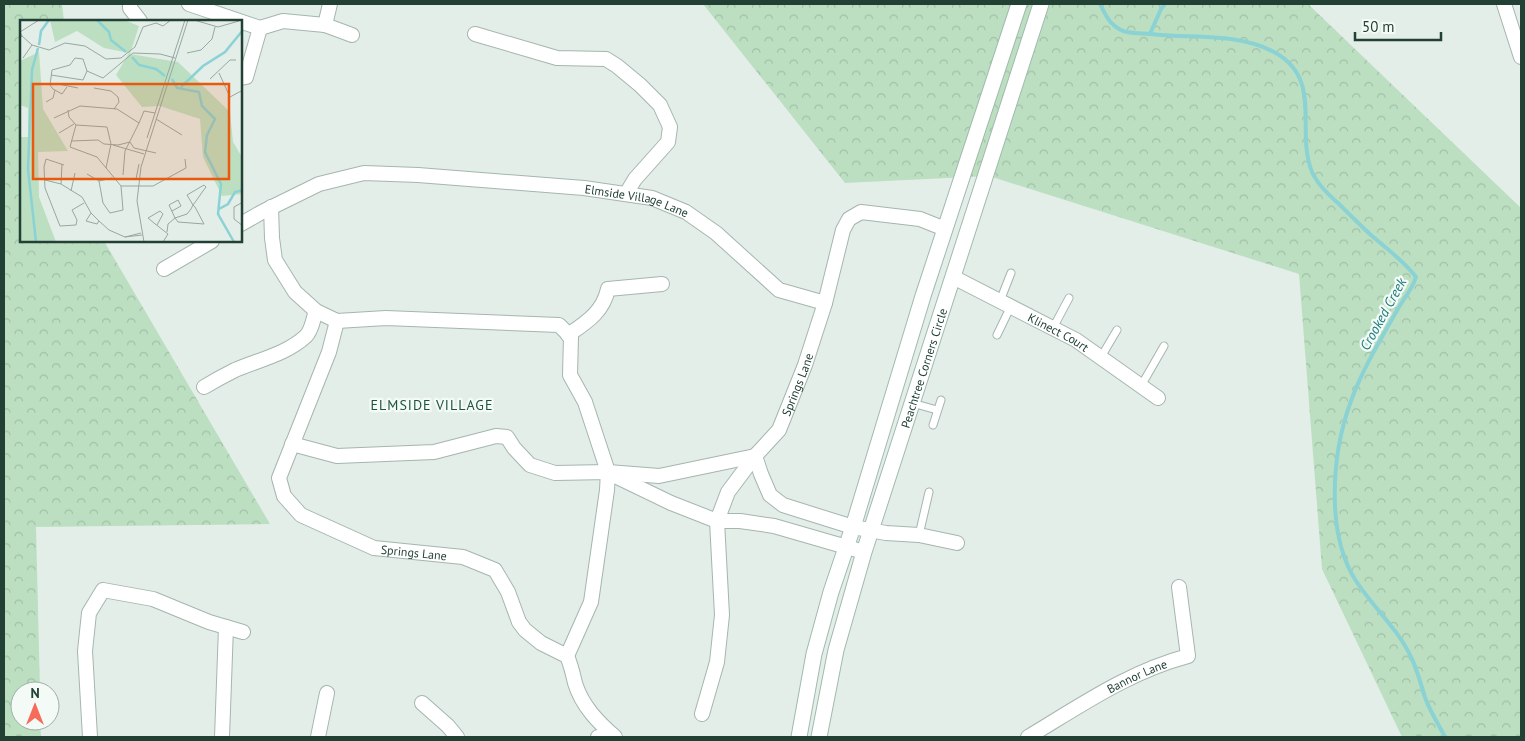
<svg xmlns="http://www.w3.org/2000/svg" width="1525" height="741" viewBox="0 0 1525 741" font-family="'PT Sans',sans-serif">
<defs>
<pattern id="forest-crowns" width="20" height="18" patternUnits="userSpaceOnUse" patternTransform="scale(1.25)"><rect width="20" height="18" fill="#bcdfc1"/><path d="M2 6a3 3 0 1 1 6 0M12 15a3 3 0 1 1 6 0" fill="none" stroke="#a1c0a6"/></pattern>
</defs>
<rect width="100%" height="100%" fill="#e3eee8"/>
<path fill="url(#forest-crowns)" d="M4 4H62L64 21H21V241H104L270 524 36 527 40 691H20V721H40L41 737H4Z
M703 4H1308L1521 208V737H1402L1322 569 1299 274 989 176 845 183Z"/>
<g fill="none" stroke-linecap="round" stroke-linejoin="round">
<path stroke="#8ad2d4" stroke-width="4" d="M1100 4C1105 14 1109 24 1121 30 1128 34 1142 33 1151 34 1191 39 1236 32 1274 52 1324 79 1295 130 1312 172 1318 185 1329 195 1339 204 1350 215 1361 226 1372 236 1387 249 1404 261 1416 277 1412 290 1406 295 1399 307 1382 337 1363 368 1351 401 1332 452 1325 533 1356 581 1373 607 1398 629 1411 657 1418 671 1421 686 1426 700 1431 713 1439 725 1445 737
M1150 34 1161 9 1165 4"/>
<defs>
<path id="lane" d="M1000 301 1011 273
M1053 328 1069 298
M997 335 1011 306
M1101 357 1117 330
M1141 386 1164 346
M912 403 937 410
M933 425 941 400
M919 535 929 492"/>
<g id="street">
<path d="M130 4V8L140 21"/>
<path d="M189 4 260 28 283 21 325 25 352 35"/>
<path d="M1504 4 1521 57"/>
<path d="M325 25 330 4"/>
<path d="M475 34 557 58 606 59 617 66 640 85 660 105 670 127 668 142 635 179 626 194"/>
<path d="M241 78 246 77 260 28"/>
<path d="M271 207 272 238 275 260 295 292 316 311 337 321 386 318 559 325 571 337 570 375 585 402 608 472 607 490 591 602 567 656"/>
<path id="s1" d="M241 224 262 212 319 184 364 173 418 175 584 188 652 198 686 212 716 233 779 290 825 303 843 230 849 219 861 212 920 219 945 229"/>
<path d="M164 269 212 241"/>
<path id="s2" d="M953 277 1076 340 1158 398"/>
<path id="s3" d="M337 321 329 352 279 478 284 496 301 515 374 548 463 557 495 570 508 592 519 622 525 630 541 643 567 656C571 665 573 674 575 683 582 706 598 722 615 737"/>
<path d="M568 335C587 322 603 312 608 289L662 284"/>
<path d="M204 387C214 381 225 375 235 370 258 360 287 354 306 336 312 330 313 319 316 311"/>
<path d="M292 444 337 456 434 452 496 436 507 437 514 448 530 465 555 473 608 472 659 476 755 456 761 474 770 495 783 505 853 527 886 533 919 535 957 543"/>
<path d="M613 475 671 503 717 521H740L774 526 864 552"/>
<path d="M422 703 448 726 457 737"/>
<path id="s4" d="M702 714 717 662 722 615 717 521 728 492 755 456 779 430 805 365 825 303"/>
<path d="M90 737 85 651 89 613 103 590 153 599 209 622 243 632"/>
<path d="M222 737 226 627"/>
<path d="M318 737 327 693"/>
<path d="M598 737 613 735"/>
<path id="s5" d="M1028 737C1080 706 1128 672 1188 656L1179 587"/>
</g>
<g id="secondary">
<path d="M799 737 814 654 831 592 853 527 923 296 1019 4"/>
<path id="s6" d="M819 737 836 650 864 552 1041 4"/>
</g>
</defs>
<use href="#lane" stroke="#a5b6ae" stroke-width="9"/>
<use href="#street" stroke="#a5b6ae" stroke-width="16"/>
<use href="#secondary" stroke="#a1baae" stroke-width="17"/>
<use href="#lane" stroke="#fff" stroke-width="7"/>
<use href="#street" stroke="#fff" stroke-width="14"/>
<use href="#secondary" stroke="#fff" stroke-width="15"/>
</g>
<g text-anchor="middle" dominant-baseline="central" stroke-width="4.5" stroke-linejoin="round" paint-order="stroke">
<g font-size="12" fill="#224034" stroke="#f4faf6">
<text stroke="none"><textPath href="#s1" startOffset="409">Elmside Village Lane</textPath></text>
<text stroke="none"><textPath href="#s2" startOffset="119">Klinect Court</textPath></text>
<text stroke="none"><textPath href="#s6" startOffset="384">Peachtree Corners Circle</textPath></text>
<text stroke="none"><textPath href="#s4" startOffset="356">Springs Lane</textPath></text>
<text stroke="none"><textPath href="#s3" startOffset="332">Springs Lane</textPath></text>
<text stroke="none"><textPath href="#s5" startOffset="125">Bannor Lane</textPath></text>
</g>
<g font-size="14" font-style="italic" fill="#1a7b7e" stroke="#f4faf6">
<text transform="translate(1383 314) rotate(-61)">Crooked Creek</text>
</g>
<g font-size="14" letter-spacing="1" fill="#1d533f" stroke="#f4faf6">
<text x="432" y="405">ELMSIDE VILLAGE</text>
</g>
</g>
<g transform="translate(20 20)">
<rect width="222" height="222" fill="#e3eee8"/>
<path d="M30 0H104L119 6 110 34 158 42 210 92 213 122 222 137V174L202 176 183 137 180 99 140 86 122 87 96 55 109 33 84 28 57 11 35 22ZM19 32 23 89 48 131 18 132 19 177 36 222H0V117H8V88L0 85V41Z" fill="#bcdfc1"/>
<path fill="none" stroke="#8ad2d4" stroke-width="2.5" d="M77 0 89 12 91 20 106 32M19 25 21 11 29 0M112 37 119 45 136 49 145 56M152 59 157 68 179 72 182 86 195 99 187 115 185 132 201 164 198 194 214 222M161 67 183 46 205 32 223 10M199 189 208 184 215 172 223 170M16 222 8 149 12 50 18 28"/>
<path fill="none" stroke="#96a8a0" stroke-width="1" d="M174 0 198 7 219 1M2 16 0 12 19 0M0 18 2 16 12 25M167 33 181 30 192 19 195 7M3 38 12 25 29 30 45 23 65 26 86 39 101 38 115 27 123 7 136 3 143 6 151 0M199 53 210 77 223 70M31 55 63 60 67 51 83 58 113 33 140 34 155 38M190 59 210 40H216M38 64 58 68M47 67 42 74 33 69 30 65 32 50 50 45 55 38 63 39 67 51M74 68 91 71 98 77 99 82 94 89M26 82 33 78 35 70M48 90 49 97 56 105 87 107 91 124 86 148M34 98 60 86 97 89 119 103 124 91 135 93M136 99 162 115M56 105 50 127 77 137 101 166H133L166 148 165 139M39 113 54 104M127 118 165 0M51 121 78 120 84 124 98 125 110 122 114 128 136 133M93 125 124 134M44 145 26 139 24 147 25 168 40 206 56 205 57 200 52 190 64 183M67 154 79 161 92 158M103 155 105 131 119 103M116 159 119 144M25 160 41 164 42 144M79 161 83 183 90 193 103 190 101 166M41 164 62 177 71 193 66 201 77 204 79 201 71 193M51 171 55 153M223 182 214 187V199L223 206M155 198 158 202 184 204 175 187 173 185 167 175 184 165 186 167 183 171 176 181 173 185 171 189 167 194 155 198M79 201 89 210 105 217M137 205 143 194 140 191 128 198 134 203 148 214 143 222M147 212 148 204 155 198 149 185 158 180 161 186 152 191M121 213 105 217 122 215M124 222 117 181 121 147 168 0"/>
<path fill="#e8590c" fill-opacity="0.15" stroke="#e8590c" stroke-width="2.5" d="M13 64H209V159H13Z"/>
<rect width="222" height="222" fill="none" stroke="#224034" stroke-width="2.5"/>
</g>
<rect width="1525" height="741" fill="none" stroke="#224034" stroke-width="10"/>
<g transform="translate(35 706)"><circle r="24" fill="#f4faf6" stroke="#a0b0a8"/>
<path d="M0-4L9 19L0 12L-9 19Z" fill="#f66b59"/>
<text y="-8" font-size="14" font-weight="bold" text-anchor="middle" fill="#224034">N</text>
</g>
<path d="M1355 32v8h86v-8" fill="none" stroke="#224034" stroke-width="2.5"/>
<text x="1362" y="32" font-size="15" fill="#224034" stroke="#f4faf6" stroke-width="4" paint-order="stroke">50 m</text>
</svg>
